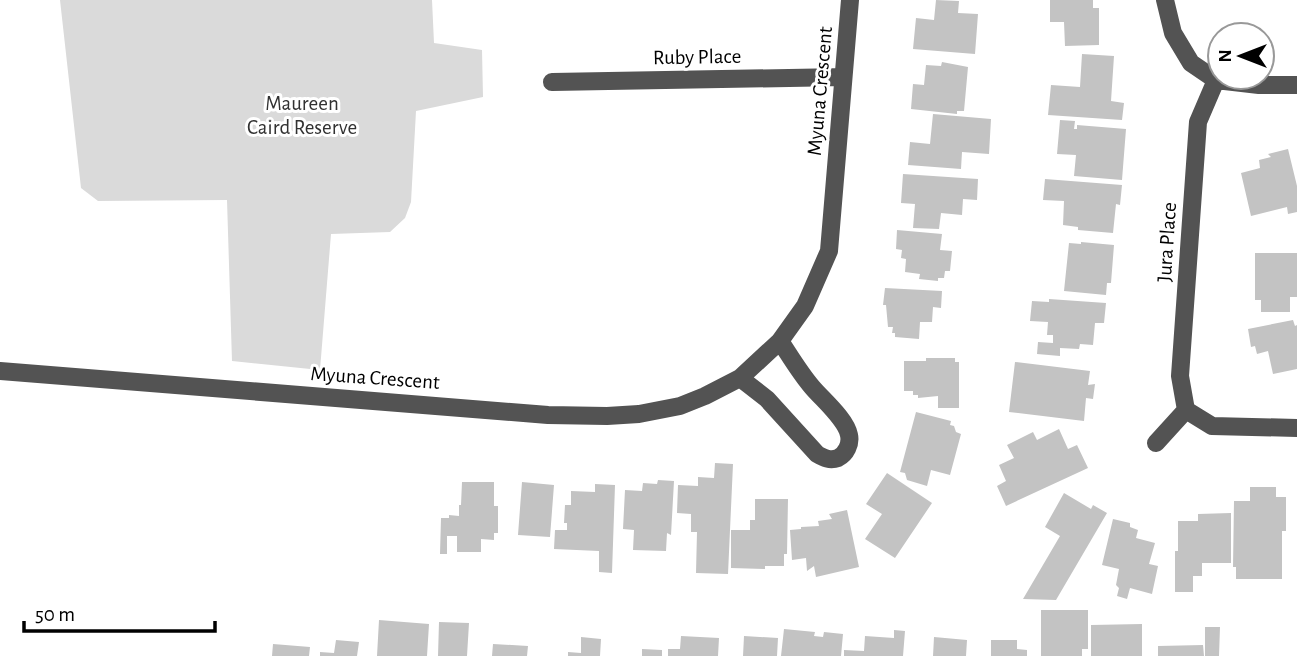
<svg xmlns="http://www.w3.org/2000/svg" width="1297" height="656" viewBox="0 0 1297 656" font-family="'Alegreya Sans',sans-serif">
<rect width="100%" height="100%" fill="#fff"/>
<path fill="#dadada" d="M60 0H432L434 43 482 50 483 97 416 111 411 202 405 218 390 232 331 234 320 370 232 361 227 200 98 201 81 188Z"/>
<path fill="#c3c3c3" d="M936 0 959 1 958 13 978 14 975 54 913 49 916 18 934 20Z
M1050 0H1093V8H1099V45L1065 46 1064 22H1050Z
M1082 54 1114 56 1111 101 1124 103 1122 120 1048 115 1051 85 1080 87Z
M942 62 968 67 964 111H957V114L911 109 913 84 924 85 926 65 941 66Z
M933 114 991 119 989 154 962 152 961 169 908 165 910 142 930 144Z
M1060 120 1075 121 1074 129H1077V125L1126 129 1122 180 1074 176 1076 155 1057 154Z
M1288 149 1297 186V212L1288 214 1287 207 1251 216 1241 173 1260 168 1259 160 1271 157 1268 154Z
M903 174 978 179 977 200 963 199 962 215 941 213 939 229 913 228 915 204 901 203Z
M1045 179 1122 185 1120 205 1116 204 1113 233 1078 230V227L1063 225 1064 201 1043 200Z
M897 230 942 234 940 250 952 251 950 271H945L944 278H938V281L919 279 920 274 905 272 906 259 901 258 902 250 896 249Z
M1081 242 1114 245 1111 283H1107L1106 295 1064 291 1069 243 1081 244Z
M1255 253H1297V297H1290V312H1261V300H1255Z
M885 288 942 291 941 308 933 307 932 322H920L919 339 895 337V333H892L893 327H888L886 305H883Z
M1049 299 1106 303 1104 323H1095L1093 345 1080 344 1079 349 1060 348V356L1037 354 1038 342 1053 343V335H1047L1048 322 1030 321 1032 301 1049 302Z
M1293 320 1295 326 1297 325V369L1273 374 1268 351 1257 354 1255 346 1251 347 1248 329Z
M926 358H955V362H959V408H938V396L918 398V395H913V391H904V361H926Z
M1015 362 1090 371 1088 385 1095 384 1093 399 1086 398 1084 421 1009 412Z
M916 412 951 421 950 425 954 426 956 432 961 434 950 475 931 470 927 486 907 480 905 473 900 472Z
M1059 429 1068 449 1077 445 1088 468 1006 506 997 486 1006 481 999 465 1014 458 1007 445 1033 432 1037 440Z
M715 463 733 464 728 574 696 573 697 532H691V514L677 513 678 485 698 486V477L714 478Z
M887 473 932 503 895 558 865 539 882 514 866 504Z
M658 480 674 481 671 535 667 533 666 551 633 550 634 530 623 529 625 490 642 491 643 483 657 484Z
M462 482H494V506H498V533H494V540L481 539V552H457V536H447V554H440L441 518H449V515L459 516V505H461Z
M522 482 554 485 550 537 518 535Z
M595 484 615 485 612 573 599 572V551L554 549 555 530H567V523H564L565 505H571V491L595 492Z
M1250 487H1276V497H1286V531H1282V579H1236V567H1233L1234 501H1250Z
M1064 493 1091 509 1093 505 1107 513 1056 600 1023 599 1060 536 1045 527Z
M755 499H788L787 554H784V566H765V569L731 568V530H750V520H755Z
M847 510 859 567 816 577 814 566 807 571 806 558 792 560 790 530 801 529V527L819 526 818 521 832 519 829 514Z
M1231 513V563H1202V576H1193V592H1175V551H1178V521H1198V514Z
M1113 519 1130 523V527L1138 530 1136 538 1155 543 1149 564 1158 566 1152 594 1130 588 1127 599 1117 596 1119 588 1116 585 1119 569 1102 565Z
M1041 610H1088V649H1082V656H1041Z
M379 620 429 624 427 656H377Z
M439 622 469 623 467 656H438Z
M1142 624V656H1091V625Z
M1205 627H1220L1219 656H1205Z
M784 629 815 632 814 636 823 637 824 632 843 634 841 656H781Z
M894 630 905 631 903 656H844V650L864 651 865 636 894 638Z
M681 636 719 638 718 656H668V649H680Z
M744 636 778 638 777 656H743Z
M581 637 601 639 600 656H568V652L581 653Z
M934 637 967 640 966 656H933Z
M336 640 359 642 357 656H320V652L334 653Z
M991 640H1017V649L1027 650V656H991Z
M273 644 310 647 309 656H272Z
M493 644 528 646 527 656H492Z
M1203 645 1204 656H1158V646Z
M642 649 662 650V656H642Z"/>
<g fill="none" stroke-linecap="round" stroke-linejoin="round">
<path stroke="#535353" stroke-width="18" d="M1165 0 1173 33 1191 63 1216 80 1259 85H1297
M552 82 843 77
M0 371 548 415 607 416 639 414 680 406 705 396 740 378 780 341 805 306 829 251 850 0
M740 378 767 399 817 454C824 458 830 461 838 458 846 454 851 444 849 435 846 419 822 399 812 387 800 373 790 356 780 341
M1186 410 1212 426 1297 428
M1156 443 1186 410 1180 376 1198 122 1216 80"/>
</g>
<g text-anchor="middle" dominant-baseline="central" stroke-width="6" stroke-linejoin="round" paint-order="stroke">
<g font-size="21" fill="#000" stroke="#fff">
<text transform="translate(697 57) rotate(-1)">Ruby Place</text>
<text transform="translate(820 91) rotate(-85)">Myuna Crescent</text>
<text transform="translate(1167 242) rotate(-86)">Jura Place</text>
<text transform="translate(375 378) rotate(4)">Myuna Crescent</text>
</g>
<g font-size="21" fill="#313131" stroke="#fff">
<text x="302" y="103">Maureen<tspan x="302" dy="24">Caird Reserve</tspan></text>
</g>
</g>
<g transform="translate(1241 56) rotate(270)"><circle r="33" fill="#ffffff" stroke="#999999" stroke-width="2"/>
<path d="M0-5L12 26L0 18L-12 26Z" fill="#000000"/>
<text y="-10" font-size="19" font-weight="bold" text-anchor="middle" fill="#000000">N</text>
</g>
<path d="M24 621v10h191v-10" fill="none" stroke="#000000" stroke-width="3.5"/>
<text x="35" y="621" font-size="21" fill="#000000" stroke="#ffffff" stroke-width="5" paint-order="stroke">50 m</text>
</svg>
